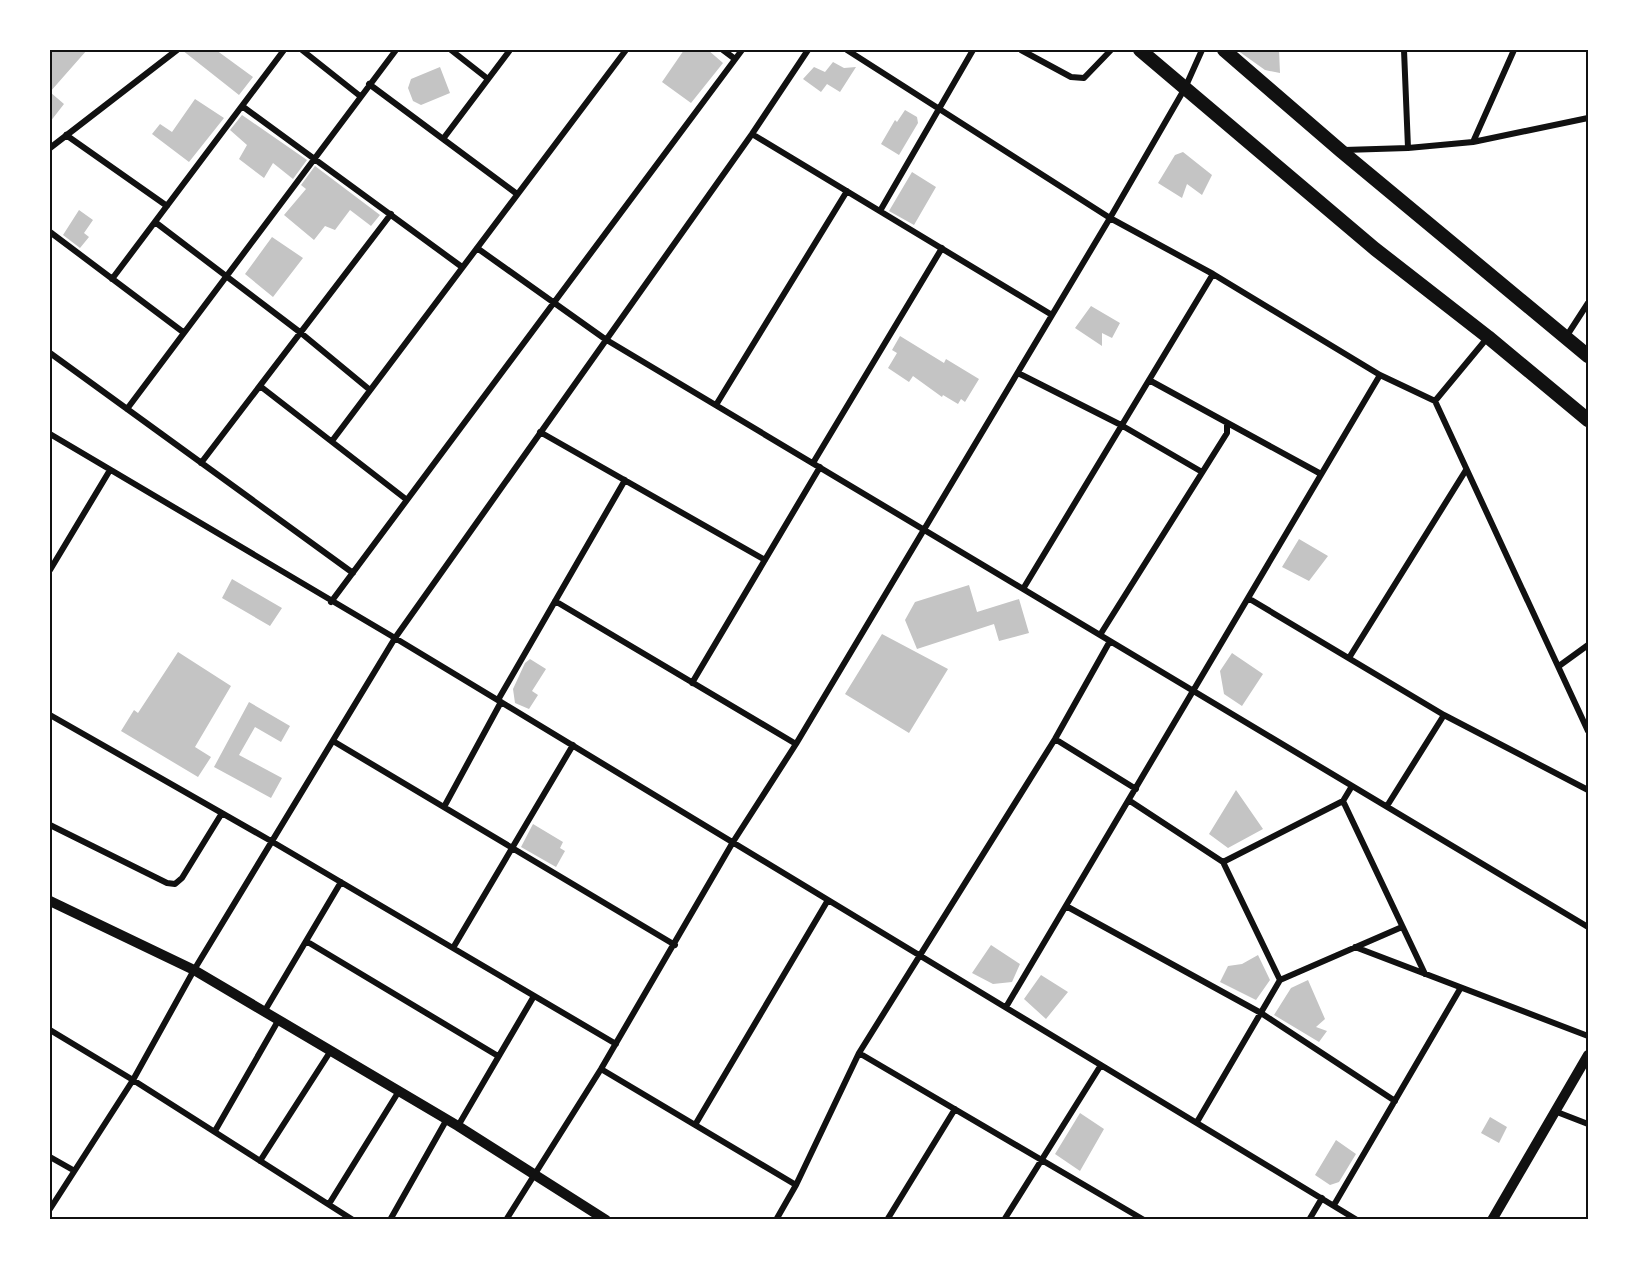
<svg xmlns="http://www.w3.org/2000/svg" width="1638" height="1269" viewBox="0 0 1638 1269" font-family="Literata,serif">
<rect width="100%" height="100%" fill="#fff"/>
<path fill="#c4c4c4" d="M50 50H87L50 92 64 104 50 122Z
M182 50H216L253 77 239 95Z
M684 50H708L723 63 691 103 662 82Z
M1237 50H1279L1280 73 1265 70Z
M833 62 844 68 856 67 840 92 827 84 821 92 803 79 814 67 825 72Z
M440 67 450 93 421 105 413 101 408 88 411 79Z
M195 99 224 118 189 162 152 134 160 124 172 132Z
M905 110 917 117 918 123 899 155 881 144 895 120 897 122Z
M242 115 307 160 293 179 273 163 264 178 239 159 247 145 230 130Z
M1183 152 1212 175 1202 195 1187 184 1182 198 1158 183 1175 155Z
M315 166 380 215 371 226 350 210 335 230 325 226 314 240 284 215 306 189 301 185Z
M912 172 936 187 914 225 889 211Z
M79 210 93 220 84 233 89 237 80 248 63 235Z
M272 237 303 258 273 297 245 274Z
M1091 306 1120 323 1112 338 1102 333V346L1075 328Z
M900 336 944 363 946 359 979 379 965 402 961 399 958 404 943 395 942 397 913 376 909 382 888 368 897 353 892 350Z
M1299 539 1328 556 1309 581 1282 567Z
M232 579 282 608 270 626 222 598Z
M969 585 977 612 1019 599 1029 633 999 641 994 624 917 649 905 620 915 602Z
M882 634 948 669 909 733 845 694Z
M178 652 231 686 195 747 211 757 198 777 121 731 134 710 138 713Z
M1232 653 1263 674 1242 706 1224 694 1220 671Z
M530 659 546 669 532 691 538 695 529 709 515 703 513 689 525 663Z
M249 702 290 726 281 742 255 727 239 755 282 778 271 798 214 767Z
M1236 790 1263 829 1228 848 1209 834Z
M533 824 563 842 560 848 565 851 556 867 521 847Z
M991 945 1020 964 1012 982 993 984 972 973Z
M1258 955 1270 980 1256 1000 1220 982 1228 966 1242 964Z
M1041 975 1068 992 1046 1019 1024 999Z
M1308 980 1325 1019 1316 1027 1327 1031 1319 1042 1274 1015 1291 988Z
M1080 1113 1104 1129 1080 1171 1055 1154Z
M1490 1117 1507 1127 1499 1143 1481 1133Z
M1336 1140 1356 1154 1339 1182 1330 1185 1315 1175Z"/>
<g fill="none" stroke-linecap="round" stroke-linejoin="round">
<path stroke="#111" stroke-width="6" d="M302 50 360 96
M451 50 488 79
M723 50 735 59
M847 50 1110 218 1213 274 1380 375 1435 401
M1021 50 1071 77 1084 78 1111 50
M1404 50 1408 148
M369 84 517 194
M242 106 462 267
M752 134 1052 315
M66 135 167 206
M443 139 510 50
M1473 142 1514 50
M50 148 177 50
M1344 150 1408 148 1473 142 1588 118
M880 211 973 50
M155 222 301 333 370 390
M50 232 183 332
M477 248 605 339 1588 927
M112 279 284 50
M1566 337 1588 303
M50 353 353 573
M1018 373 1121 425 1202 472
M1149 380 1321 474
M260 386 407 500
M1435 401 1588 731
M1435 401 1488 337
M716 405 847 191
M127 409 396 50
M540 432 765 560
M50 434 395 638 1357 1220
M332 441 626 50
M201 463 391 214
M813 463 942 248
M50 570 110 470
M1023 589 1213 274
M1248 598 1444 715 1588 790
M555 601 796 744
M331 602 742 50
M1100 635 1227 433V424
M1349 658 1466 470
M1559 666 1588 645
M692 683 820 467
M498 700 625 480
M50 715 271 841 616 1044
M1055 739 1136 789
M333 741 675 945
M1130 801 1223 862 1280 980
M1343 801 1425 974
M1387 806 1444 715
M444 807 501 702
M50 825 167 883 175 884 182 878 222 813
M1223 862 1343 801 1352 786
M1066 906 1261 1013 1395 1101
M306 941 498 1056
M1355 947 1588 1036
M453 948 573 745
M1006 1007 1380 375
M264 1012 341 882
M50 1030 133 1080 353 1220
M859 1053 1144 1220
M601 1069 796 1185
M1557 1112 1588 1124
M1197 1122 1280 980 1402 927
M695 1125 828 900
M458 1126 534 996
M215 1131 278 1021
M50 1157 73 1170
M260 1161 330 1052
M329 1204 399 1091
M1334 1205 1460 989
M50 1209 133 1080 194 970 395 638 752 134 808 50
M390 1220 447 1119
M506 1220 601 1069 733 842 796 744 1110 218 1185 88 1202 50
M776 1220 796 1185 859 1053 1055 739 1110 641
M887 1220 955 1109
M1004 1220 1101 1065
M1309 1220 1322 1198"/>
<path stroke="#111" stroke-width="10" d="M50 901 194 970 458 1126 606 1220
M1492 1220 1588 1055"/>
<path stroke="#111" stroke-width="14" d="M1140 50 1375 249 1488 337 1588 420
M1224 50 1341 151 1588 356"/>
</g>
<rect width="1638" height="1269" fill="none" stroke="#ffffff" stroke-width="102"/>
<rect x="51" y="51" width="1536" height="1167" fill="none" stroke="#111" stroke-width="2"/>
</svg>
